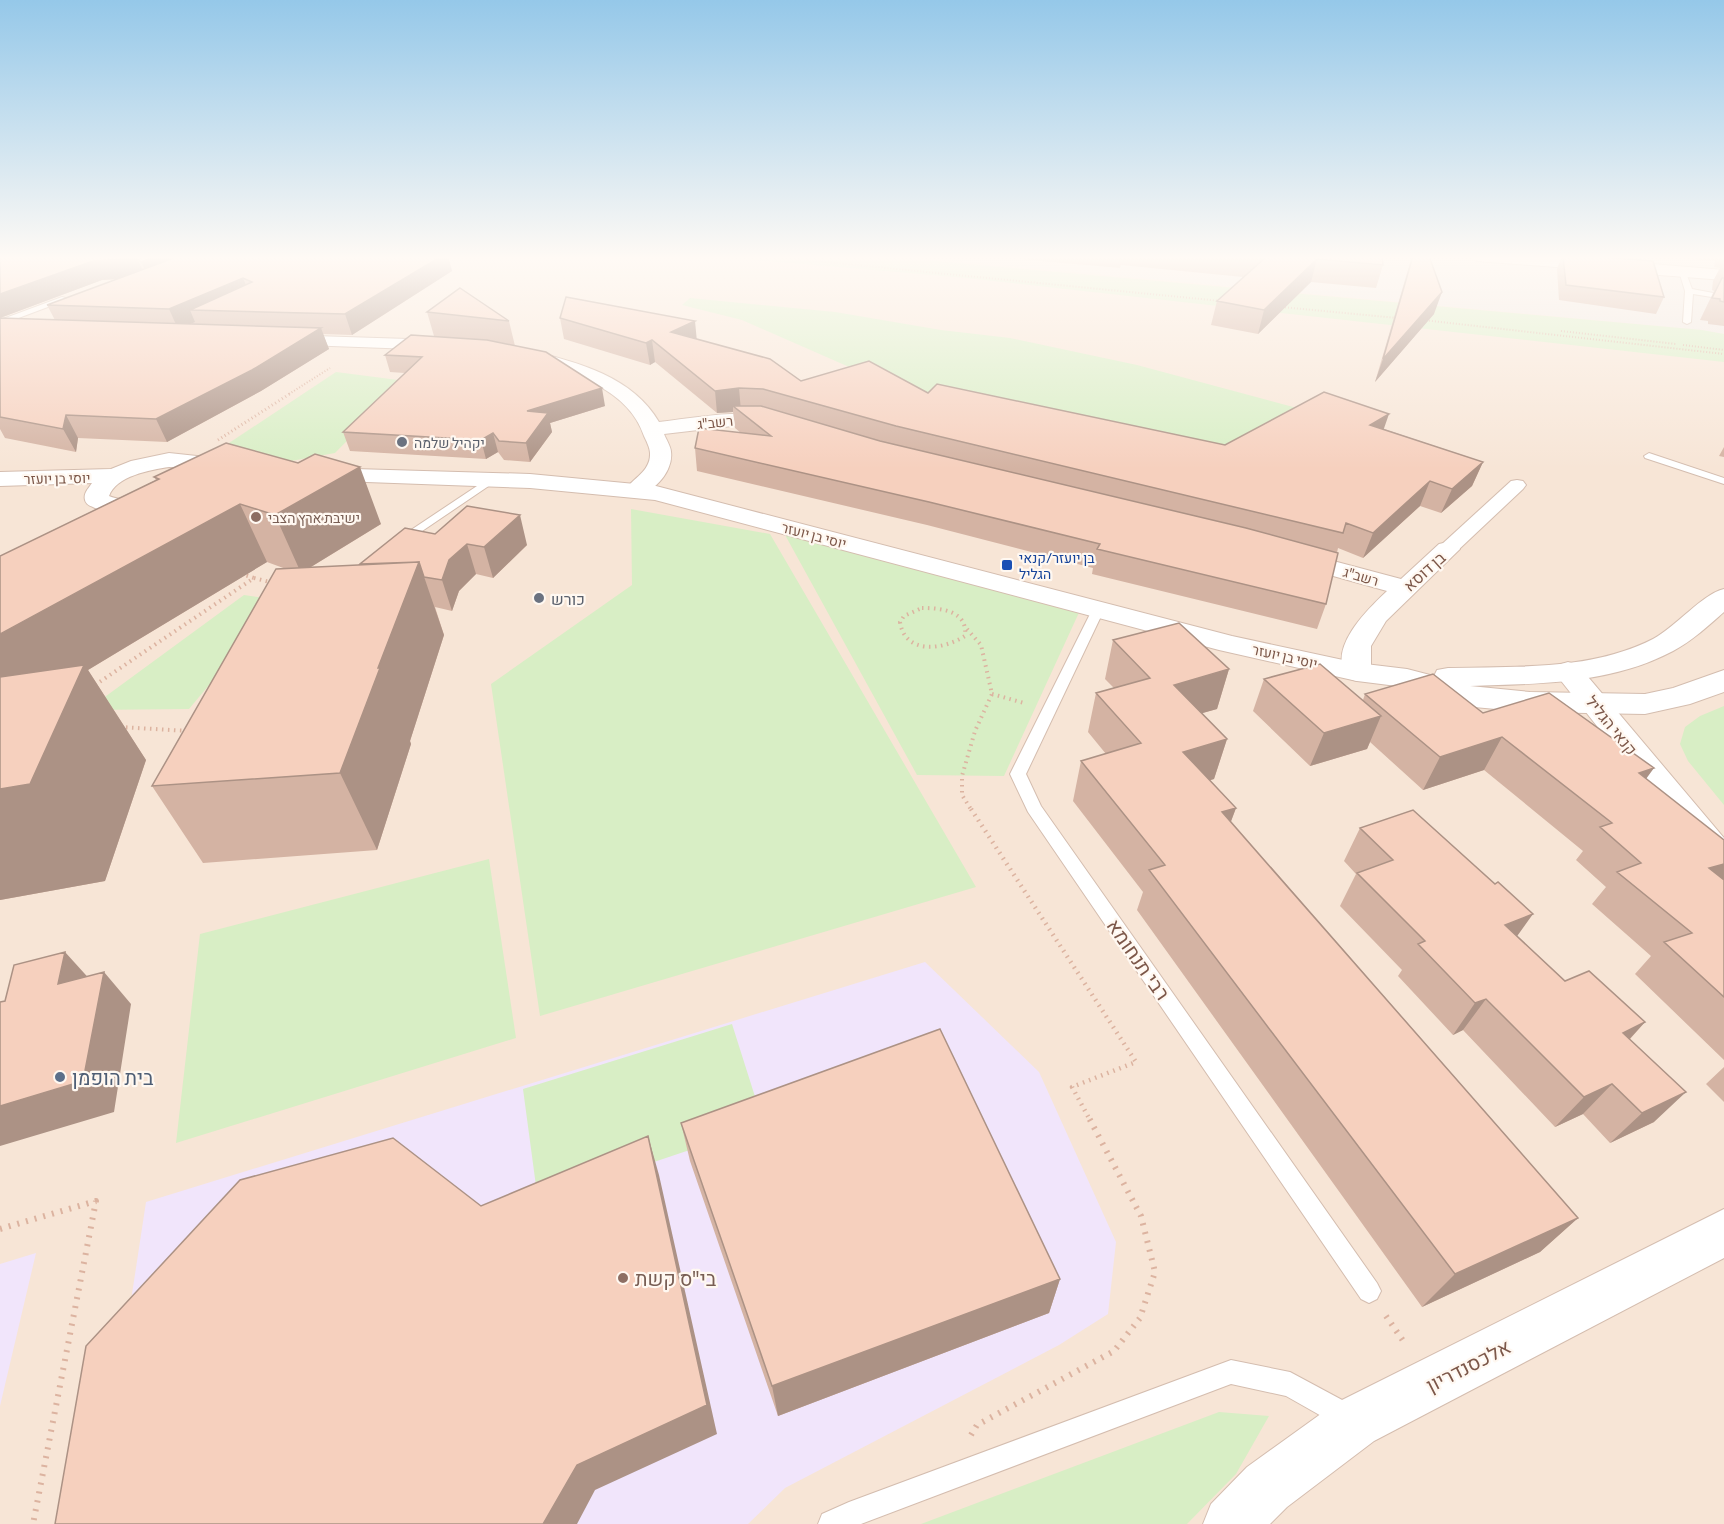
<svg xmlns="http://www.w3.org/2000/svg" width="1724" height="1524" viewBox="0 0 1724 1524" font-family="Commissioner,Heebo,sans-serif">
<rect width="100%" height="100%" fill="#fef4e8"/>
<path fill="#f7e5d6" d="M0 256H1724V1524H0Z"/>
<path fill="#efe7e2" d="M902 256H1724V334L1702 330Z"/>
<path fill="#f1e5fb" d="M925 962 1039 1072 1116 1242 1108 1314 1059 1345 785 1488 748 1524H97L146 1202Z
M36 1253 0 1406V1264Z"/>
<path fill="#d8eec5" d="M708 256H880L1702 330 1724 334V362L966 278Z
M690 298 835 312 941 330 1010 338 1137 365 1308 411 1219 471 927 398 872 377 742 320 682 305Z
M336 372 406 381 335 453 280 463 217 451Z
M631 509 770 534 976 887 540 1016 491 684 632 585Z
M784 533 1082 606 1004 776 917 775Z
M244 595 280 600 189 709 87 710Z
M1724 706V805L1688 761 1680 744 1685 727 1700 716Z
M489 859 516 1038 176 1143 200 934Z
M732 1024 764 1125 538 1201 523 1089Z
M1219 1412 1269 1416 1236 1474 1187 1524H921Z"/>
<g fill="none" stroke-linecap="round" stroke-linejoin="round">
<defs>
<path id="service" d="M1678 268 1685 270 1692 289 1724 295V299L1693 294 1691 322 1687 324 1683 322 1685 291Z
M62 297 69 299 0 325V320Z
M1649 453 1724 478V484L1645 458 1644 456Z
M492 476 496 477V481L403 544 399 545 393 542Z
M1098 606 1104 610 1026 774 1041 806 1377 1283 1381 1291 1377 1299 1369 1303 1361 1299 1028 812 1010 774 1092 610Z
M1231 1360 1290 1372 1357 1408 1361 1417 1357 1426 1348 1430 1339 1426 1286 1396 1231 1384 861 1524H818L822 1514 849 1502Z"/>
<path id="pedestrian" d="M1517 480 1523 481 1526 485 1523 489 1455 553H1441L1439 549 1441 545 1511 481Z"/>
<path id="minor" d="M283 335 440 340 446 341 449 345 446 349 440 350 277 344 274 340 277 336Z
M531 351C578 362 633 377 659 422 701 417 743 408 784 419L787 423 784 427 777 429 741 425 664 434C666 439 671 447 671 452 674 473 648 500 628 495L625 490C633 478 651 471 650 453 650 448 646 440 644 436 628 387 569 372 525 360L522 356 525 352Z
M1448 542 1457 544 1460 549 1386 621 1371 646V672L1367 678 1357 681 1347 678C1327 648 1367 610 1387 591L1283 562 1280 557 1283 552 1292 550 1401 579 1439 544Z
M1568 662 1578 665 1724 838V875L1712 871 1558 677 1554 671 1558 665Z
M1724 1209V1258L1374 1441 1287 1507 1270 1524H1203L1211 1504 1247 1467 1336 1403Z"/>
<path id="tertiary" d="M1469 256H1556L1724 270V280L1477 261Z
M169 453 206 457 221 470C218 481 214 490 204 496 176 515 126 522 95 508 91 506 86 505 85 500 83 493 89 488 92 483L0 486V472L111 469 131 461ZM169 467 192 468 198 472C189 498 131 506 109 496 116 476 150 470 169 467Z
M320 468 530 474 656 486 1232 636 1357 663 1407 669 1434 676 1437 670 1448 668C1516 666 1590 671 1653 639 1676 627 1702 594 1724 589V612C1708 626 1692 641 1673 651 1611 684 1538 684 1470 686L1530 692 1645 694 1673 688 1724 670V692L1690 704 1645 714 1530 712 1474 707 1405 687 1357 681 1219 650 655 500 530 488 312 480 308 475 312 470Z"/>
</defs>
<use href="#service" stroke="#d4bdaf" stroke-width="2"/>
<use href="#pedestrian" stroke="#d4bdaf" stroke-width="2"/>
<use href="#minor" stroke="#d4bdaf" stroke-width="2"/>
<use href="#tertiary" stroke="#d4bdaf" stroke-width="2"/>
<path stroke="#dcb3a0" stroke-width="2" stroke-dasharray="1 2" stroke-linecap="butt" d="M765 256 1221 301
M1282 307 1397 318
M1423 320 1724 354
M1561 331 1676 344
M1683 345 1724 350
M289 394 330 368"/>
<path stroke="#dcb3a0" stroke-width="3" stroke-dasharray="1 3" stroke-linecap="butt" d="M218 440 291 393
M242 574 244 575"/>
<path stroke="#dcb3a0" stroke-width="4" stroke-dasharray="1.5 4.5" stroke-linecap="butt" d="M254 578 273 583
M922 608C942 608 968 611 965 636 943 650 905 655 900 622L904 616Z
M967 629 981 645 992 694 975 731 962 776V795L972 811
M95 685 254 578 242 574
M992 694 1024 703
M120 727 188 731"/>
<path stroke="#dcb3a0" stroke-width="4.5" stroke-dasharray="1.5 5" stroke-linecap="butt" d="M971 809 1136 1062 1072 1087 1090 1120"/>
<path stroke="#dcb3a0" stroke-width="6" stroke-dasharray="2 7" stroke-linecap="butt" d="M0 1229 96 1201 33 1524
M1386 1316 1406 1345
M971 1435 977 1425 1114 1351 1140 1318 1155 1272 1141 1216 1089 1118"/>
<use href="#service" fill="#fff" fill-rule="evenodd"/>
<use href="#pedestrian" fill="#fff" fill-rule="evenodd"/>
<use href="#minor" fill="#fff" fill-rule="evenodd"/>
<use href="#tertiary" fill="#fff" fill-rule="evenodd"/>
</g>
<path fill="#d4b3a3" d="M0 256H448L452 271 352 335 323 334 329 349 261 391 167 442 78 438 76 452 5 438 0 429V318L55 320 47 305 119 279 102 280 0 318Z
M986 256H1382L1383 265 1376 288 1311 282 1258 334 1211 325 1217 301 1243 277 1121 265 1120 268Z
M1412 256H1429L1434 314 1375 382Z
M1562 256H1724V326L1708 324V321L1700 320 1714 291 1712 290 1713 281 1720 268 1714 267 1715 261 1643 256 1642 260 1664 297 1656 314 1559 300 1557 269Z
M427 312 509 321 515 346 605 406 550 423 552 432 530 462 504 460 498 452 486 459 350 451 343 432 405 373 390 372 385 355 434 336Z
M560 318 697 339 801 381 928 393 1225 445 1384 429 1483 462 1472 486 1441 513 1420 506 1363 558 1338 548 1326 604 1317 629 1092 574 1093 568 927 525 697 471 695 448 741 433 735 428 733 412 717 413 655 362 650 365 564 339Z
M1724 447V457L1719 456Z
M154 477 381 524 311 567 360 565 435 534 527 545 493 578 476 574 459 591 452 611 435 607 444 635 410 741 411 744 377 850 203 863 152 786 286 569 267 562 88 670 146 760 105 881 0 900V556L156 480Z
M1113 640 1229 669 1217 709 1202 713 1227 739 1214 779 1210 780 1236 808 1231 821 1578 1218 1540 1252 1422 1307 1137 910 1143 892 1073 801 1081 761 1106 754 1088 732 1096 693 1114 688 1105 679Z
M1264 679 1363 700 1365 694 1483 713 1646 779 1724 840V1060L1635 974 1651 956 1592 904 1606 887 1576 860 1583 851 1484 770 1423 790 1370 742 1367 749 1310 766 1253 711Z
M1360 828 1517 936 1565 981 1645 1022 1630 1039 1654 1122 1610 1143 1583 1114 1555 1127 1463 1030 1453 1035 1398 976 1402 970 1340 906 1356 874 1344 861Z
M1724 1067V1102L1706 1084Z
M681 1123 1060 1279 1049 1313 778 1416 690 1161Z"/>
<path fill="#ac9285" d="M157 256H213L150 280 141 262Z
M442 256H448L452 271 352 335 345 314Z
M137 258 146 277 102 280 0 318V294L93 261Z
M1317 259 1311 282 1258 334 1264 310Z
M243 278 251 297 190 310 195 322 178 329 169 309Z
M1442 292 1434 314 1375 382 1383 359Z
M695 321 697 342 671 332Z
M321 328 329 349 261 391 167 442 156 419Z
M652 340 655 362 650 365 646 343Z
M602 388 605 406 550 423 552 432 530 462 526 443 527 411Z
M739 388 741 411 733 406V412L717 413 715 391Z
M1389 414 1381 437 1370 425Z
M66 415 78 438 76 452 63 429Z
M493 433 498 452 486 459 481 440Z
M1483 462 1472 486 1441 513 1452 489Z
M360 467 381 524 301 573 275 515Z
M1430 481 1420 506 1363 558 1373 533Z
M240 504 267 562 88 670 146 760 105 881 0 900V634Z
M520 515 527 545 493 578 484 547Z
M467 544 476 574 459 591 452 611 442 580 449 560Z
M419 562 444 635 410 741 411 744 377 850 340 773 378 668Z
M1229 669 1217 709 1164 724 1174 685Z
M1381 716 1367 749 1310 766 1324 733Z
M1502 737 1484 770 1423 790 1440 757Z
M1227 739 1214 779 1171 792 1183 752Z
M1654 768 1630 801 1639 773Z
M1236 808 1221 848 1222 812Z
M1724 864V881L1709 868Z
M1533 914 1510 946 1505 925Z
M65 952 94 984H58Z
M104 972 131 1004 114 1112 0 1146V1106Z
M1486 999 1463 1030 1453 1035 1475 1003Z
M1645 1022 1616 1054 1623 1033Z
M1612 1084 1583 1114 1555 1127 1584 1097Z
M1686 1092 1654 1122 1610 1143 1642 1113Z
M648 1136 659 1175 717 1434 595 1490 577 1524H543Z
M1578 1218 1540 1252 1422 1307 1455 1274Z
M1060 1279 1049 1313 778 1416 772 1386Z"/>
<path fill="#f6d0be" stroke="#ac9285" stroke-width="1.5" d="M0 256H157L141 262 137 258 93 261 0 294Z
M179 256H442L345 314 190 310 252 282 243 278 169 309 47 305Z
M1258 256H1382L1383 265 1317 259 1264 310 1217 301 1266 257Z
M1413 256H1429L1442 292 1383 359Z
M1563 256H1588L1653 261 1664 297 1566 285Z
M1722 278H1724V302L1720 301V299L1712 298Z
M460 288 509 321 427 312Z
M566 297 695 321 671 332 770 359 801 381 869 361 928 393 937 384 1225 445 1324 392 1389 414 1370 425 1483 462 1452 489 1430 481 1373 533 1346 523 1343 533 896 426 763 389 739 388 715 391 652 340 646 343 560 318Z
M0 318 321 328 252 370 156 419 66 415 63 429 0 417Z
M411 335 487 340 546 352 602 388 527 411 548 413 526 443 499 441 493 433 481 440 343 432 422 357 385 355Z
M733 406H761L880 441 1246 528 1338 553 1326 604 1097 549 1100 544 929 502 695 448 699 428 771 436Z
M226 443 298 463 315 454 360 467 275 515 240 504 0 634V556L159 479 154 477Z
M467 506 520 515 484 547 467 544 449 560 442 580 424 577 419 562 360 564 405 528 435 534Z
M419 562 378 668H380L340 773 152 786 276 569Z
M1179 623 1229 669 1174 685 1227 739 1183 752 1236 808 1222 812 1578 1218 1455 1274 1149 870 1165 865 1081 761 1141 743 1096 693 1150 678 1113 640Z
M1320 664 1381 716 1324 733 1264 679Z
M84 665 30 784 0 789V677Z
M1433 674 1483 713 1549 693 1654 768 1639 773 1724 840V864L1709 868 1724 880V997L1664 942 1692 933 1617 872 1641 863 1600 827 1612 823 1502 737 1440 757 1365 694Z
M1413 810 1495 884 1498 882 1533 914 1505 925 1565 981 1589 971 1645 1022 1623 1033 1686 1092 1642 1113 1612 1084 1584 1097 1486 999 1475 1003 1418 944 1425 941 1357 873 1393 860 1360 828Z
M65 952 58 984 104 972 83 1081 0 1106V1002L5 1001 14 965Z
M940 1029 1060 1279 772 1386 681 1123Z
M648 1136 707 1405 577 1465 543 1524H55L86 1346 240 1180 393 1138 481 1206Z"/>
<linearGradient id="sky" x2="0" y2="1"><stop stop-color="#95c8e9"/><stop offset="0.55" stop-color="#fffaf5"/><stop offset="1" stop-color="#fffaf5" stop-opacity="0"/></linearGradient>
<rect width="1724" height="469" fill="url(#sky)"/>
<g fill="#6b7280" stroke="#fff8f1" stroke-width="2">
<circle cx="402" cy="442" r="6"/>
<circle cx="539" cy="598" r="6"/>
</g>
<g fill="#8d6e63" stroke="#fff8f1" stroke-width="2">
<circle cx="256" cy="517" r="6"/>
<circle cx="623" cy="1278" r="6"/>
</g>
<rect fill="#1a4fb4" stroke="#fff8f1" stroke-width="2" x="1001" y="559" width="12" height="12" rx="3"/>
<circle fill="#5c6f8a" stroke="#fff8f1" stroke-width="2" cx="60" cy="1077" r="6"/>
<g text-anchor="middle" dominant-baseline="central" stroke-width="4.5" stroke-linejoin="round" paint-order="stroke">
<g font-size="14" fill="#7c5749" stroke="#fff8f1">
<text transform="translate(715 422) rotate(-6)">רשב"ג</text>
<text transform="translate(57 478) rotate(-1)">יוסי בן יועזר</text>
<text transform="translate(814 535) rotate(15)">יוסי בן יועזר</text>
<text transform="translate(1361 576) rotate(16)">רשב"ג</text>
<text transform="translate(1285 656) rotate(13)">יוסי בן יועזר</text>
</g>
<g font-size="14" fill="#5b616d" stroke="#fff8f1" text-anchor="start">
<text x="414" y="442">יקהיל שלמה</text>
</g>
<g font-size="14" fill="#785e54" stroke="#fff8f1" text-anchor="start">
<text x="268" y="517">ישיבת ארץ הצבי</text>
</g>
<g font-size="14" fill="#164399" stroke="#fff8f1" text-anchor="start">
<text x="1019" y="557">בן יועזר/קנאי<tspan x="1019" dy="16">הגליל</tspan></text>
</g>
<g font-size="16" fill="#7c5749" stroke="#fff8f1">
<text transform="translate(1424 571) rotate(-42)">בן דוסא</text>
<text transform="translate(1612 725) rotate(51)">קנאי הגליל</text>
</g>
<g font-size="16" fill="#5b616d" stroke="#fff8f1" text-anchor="start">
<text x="551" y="598">כורש</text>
</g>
<g font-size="20" fill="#7c5749" stroke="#fff8f1">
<text transform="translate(1139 959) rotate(55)">רבי תנחומא</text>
<text transform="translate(1468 1365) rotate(-27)">אלכסנדריון</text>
</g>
<g font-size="20" fill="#4e5e75" stroke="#fff8f1" text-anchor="start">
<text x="72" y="1077">בית הופמן</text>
</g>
<g font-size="20" fill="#785e54" stroke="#fff8f1" text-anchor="start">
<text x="635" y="1278">בי"ס קשת</text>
</g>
</g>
</svg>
